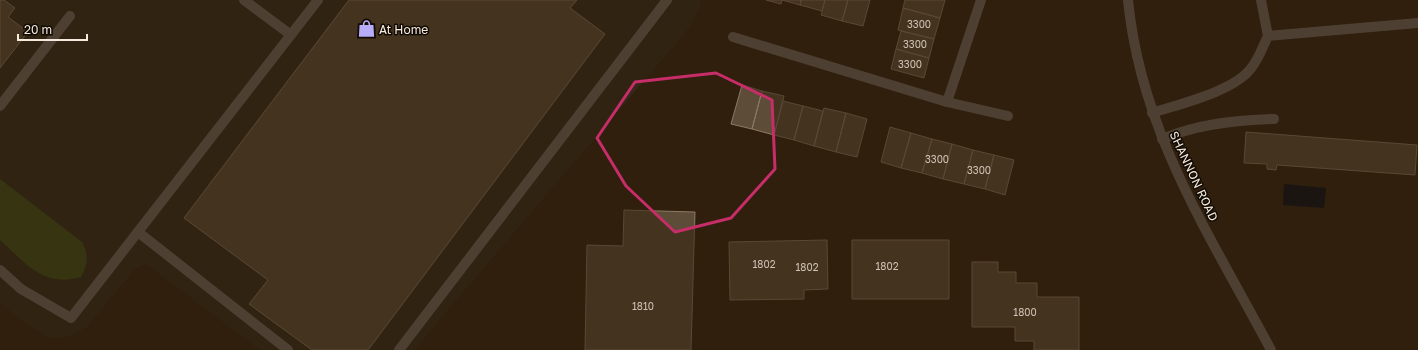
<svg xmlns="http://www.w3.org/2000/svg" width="1418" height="350" viewBox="0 0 1418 350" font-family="'Golos Text',sans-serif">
<rect width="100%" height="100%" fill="#2f1f0c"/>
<path fill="#332819" d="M0 0H701L700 7 690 27 414 350H260L146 264 135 269 87 327 68 337 47 338 0 304Z"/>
<path fill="#404e19" d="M0 179 82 242C89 255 88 264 81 277 44 288 25 263 0 240Z"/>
<path fill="#000918" d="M1284 184 1326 188 1324 208 1283 205Z"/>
<path fill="#5d4c37" stroke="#8d7a65" d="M0 0H4L15 8 8 17 28 32 0 68Z
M349 0H577L570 8 605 34 368 350H312L249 304 268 280 184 218Z
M766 0H782L781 4Z
M782 0H801L800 5Z
M801 0H825L822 11 800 5Z
M825 0H848L842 21 821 15Z
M848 0H870L863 26 842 21Z
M905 0H945L940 18 903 8Z
M903 8 940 18 934 39 898 30Z
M901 31 934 39 929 58 896 49Z
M896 49 929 58 924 78 891 69Z
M742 85 762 91 752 129 731 124Z
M762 91 784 96 774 135 752 129Z
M783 101 803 106 794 140 774 135Z
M803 106 823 111 814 146 794 140Z
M824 108 846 113 836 152 814 146Z
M846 113 867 119 857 157 836 152Z
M890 127 911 133 901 168 881 162Z
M1246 132 1417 145 1415 175 1277 165 1276 170 1267 169V164L1244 163Z
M911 133 932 139 922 173 901 168Z
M932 139 952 144 943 179 922 173Z
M952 144 973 150 964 184 943 179Z
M973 150 994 155 985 189 964 184Z
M994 155 1014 160 1005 195 985 189Z
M624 210 695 212 691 350H585L587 245 623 246Z
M827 240 828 289 804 290V299L730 300 729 242Z
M852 240H949V299H852Z
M972 262H998V272H1016V283H1037V297H1079V350H1034V341H1015V327H972Z"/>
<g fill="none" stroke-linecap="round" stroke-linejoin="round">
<path stroke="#746763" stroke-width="10" d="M244 0 291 35
M1261 0 1268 36 1418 23
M733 37 947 102 1008 116
M947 102 981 0
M0 106 70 16
M1152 113C1179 104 1236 91 1252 67 1259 58 1263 46 1268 36
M1162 139C1198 124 1236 120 1274 119
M138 232 288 350
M0 270 21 289 71 318 318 0
M399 350 667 0"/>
<path stroke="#746763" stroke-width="10" d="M1128 0C1141 133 1210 235 1271 350"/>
</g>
<path d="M0 0H1418V350H0ZM716 73 772 100 775 169 731 218 675 232 626 186 597 138 635 82Z" fill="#2f1f0c" fill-opacity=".55" fill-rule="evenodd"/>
<path fill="none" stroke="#c72d68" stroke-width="3" stroke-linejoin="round" d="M716 73 772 100 775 169 731 218 675 232 626 186 597 138 635 82Z"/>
<defs>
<symbol id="shop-bare" viewBox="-9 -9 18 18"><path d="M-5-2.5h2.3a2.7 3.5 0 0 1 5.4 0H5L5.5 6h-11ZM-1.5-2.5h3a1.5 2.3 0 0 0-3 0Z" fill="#b6acf8" stroke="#110b04" stroke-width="2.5" paint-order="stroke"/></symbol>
</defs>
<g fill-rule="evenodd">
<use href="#shop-bare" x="354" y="16" width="25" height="25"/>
</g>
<g text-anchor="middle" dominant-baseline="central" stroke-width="3" stroke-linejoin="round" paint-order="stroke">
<g font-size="10" fill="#cfc2b4">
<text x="919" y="24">3300</text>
<text x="915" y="44">3300</text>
<text x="910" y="64">3300</text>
<text x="937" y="159">3300</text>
<text x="979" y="170">3300</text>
<text x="764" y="264">1802</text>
<text x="887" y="266">1802</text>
<text x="807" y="267">1802</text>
<text x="643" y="306">1810</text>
<text x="1025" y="312">1800</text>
</g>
<g font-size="12" fill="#f5eade" stroke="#110b04" text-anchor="start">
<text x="379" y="29">At Home</text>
</g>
<g font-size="12" fill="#f5eade" stroke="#110b04">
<text transform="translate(1194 176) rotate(65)">SHANNON ROAD</text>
</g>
</g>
<path d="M18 34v6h69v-6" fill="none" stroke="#f5eade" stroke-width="2"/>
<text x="24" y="34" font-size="12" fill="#f5eade" stroke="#110b04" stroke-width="3" paint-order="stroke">20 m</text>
</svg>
